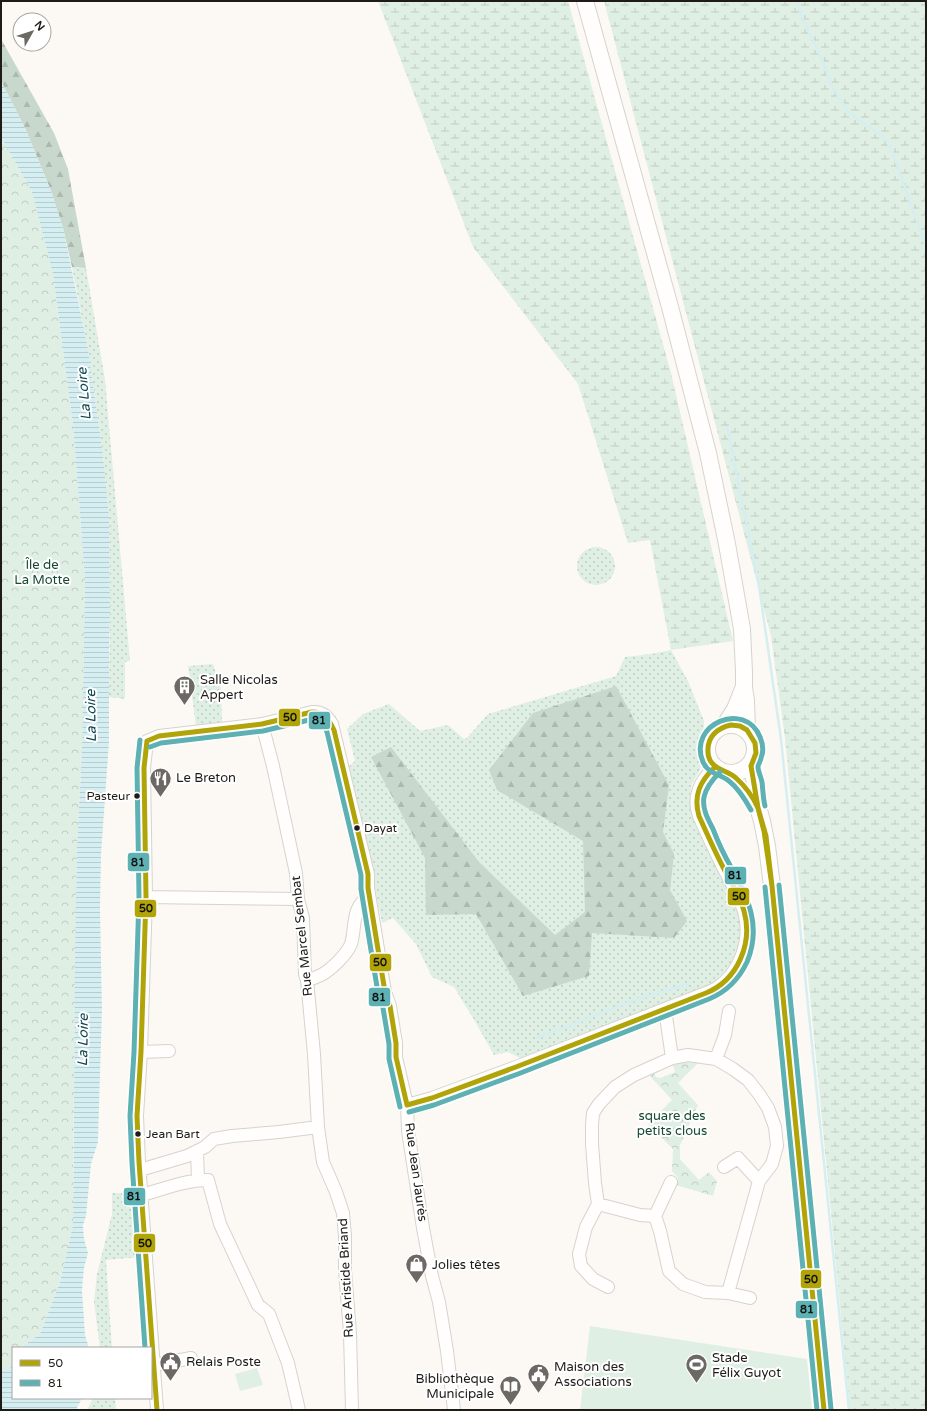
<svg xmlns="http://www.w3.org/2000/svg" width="927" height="1411" viewBox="0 0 927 1411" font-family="'Varela Round',sans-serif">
<defs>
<pattern id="grass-dots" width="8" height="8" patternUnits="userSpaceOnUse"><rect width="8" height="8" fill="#e0efe3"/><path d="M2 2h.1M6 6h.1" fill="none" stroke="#c0ccc2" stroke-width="1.8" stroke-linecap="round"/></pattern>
<pattern id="forest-firs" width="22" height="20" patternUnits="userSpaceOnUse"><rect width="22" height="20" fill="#c9d8cc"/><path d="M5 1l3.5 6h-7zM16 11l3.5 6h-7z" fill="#acb9ae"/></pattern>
<pattern id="wetland-marsh" width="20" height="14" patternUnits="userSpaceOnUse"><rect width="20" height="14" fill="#e0efe3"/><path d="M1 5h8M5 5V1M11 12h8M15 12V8" fill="none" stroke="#c0ccc2"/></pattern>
<pattern id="park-crowns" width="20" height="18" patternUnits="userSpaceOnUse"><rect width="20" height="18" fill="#e0efe3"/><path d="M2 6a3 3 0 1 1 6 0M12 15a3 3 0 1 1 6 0" fill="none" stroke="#c0ccc2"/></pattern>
<pattern id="water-rules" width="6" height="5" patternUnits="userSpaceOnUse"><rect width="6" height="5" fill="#d5eef1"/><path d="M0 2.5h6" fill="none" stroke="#b6ccce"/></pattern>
</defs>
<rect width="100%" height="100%" fill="#fcf9f4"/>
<path fill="url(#grass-dots)" d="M72 267 86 268 105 380 130 661 125 662V699L109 697 110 611 109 516 103 455 88 349Z
M577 566a19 19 0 1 1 38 0a19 19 0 1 1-38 0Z
M671 650 688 681 704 721 702 761 700 770 691 786 690 800 694 816 737 905 742 927 740 948 731 966 708 987 522 1059 508 1052 494 1055 473 1018 454 987 432 977 416 944 393 918 382 923 361 818 348 767 355 761 347 729 363 714 389 704 420 731 448 725 464 739 467 738 488 714 616 676 625 657 651 654Z
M213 664 221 689 222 722 196 726 188 666Z
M112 1193H137L141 1257 106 1260 112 1348H100L94 1302 97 1274 112 1214Z
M93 1398H115L116 1410H87Z"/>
<path fill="url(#forest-firs)" d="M1 39 54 133 68 169 86 268 72 267 63 228 51 191 25 128 1 81Z
M616 686 669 785 663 832 674 854 670 890 687 921 674 938 592 933 589 976 523 996 476 914 426 915 425 858 371 757 391 747 479 862 555 935 585 912 583 841 497 790 489 770 533 713Z"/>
<path fill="url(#wetland-marsh)" d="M378 1H568L671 373 733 641 671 650 650 540 628 543 578 384 473 247Z
M604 1H926V1410H850L785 738 771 636Z"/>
<path fill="url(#park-crowns)" d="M1 137 32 192 53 274 73 425 85 578 82 750 77 846 73 1170V1225L60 1282 40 1334 20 1348H13V1362L10 1369 4 1370 1 1366Z
M684 1062 698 1063 678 1083 698 1105 680 1145V1159L699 1180 709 1172 717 1181 713 1196 676 1185 678 1178 672 1171 673 1149 648 1124 672 1100 648 1074 653 1072 656 1077 660 1078 675 1072 673 1065Z"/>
<path fill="#e0efe3" d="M590 1326 807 1359 812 1410H580Z
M257 1368 263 1385 240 1391 235 1374Z"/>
<path fill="url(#water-rules)" d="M1 81 25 128 51 191 63 228 88 349 103 455 109 516 110 611 109 651V742L101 855 100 909 102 1010 99 1106 98 1142 91 1164 86 1216 83 1225 84 1239 88 1253 84 1268 82 1290 85 1335 89 1348H20L40 1334 60 1282 73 1225 75 962 77 846 82 750 85 578 73 425 53 274 32 192 1 137Z
M13 1362V1398H82L76 1410H1V1366L4 1370 10 1369Z"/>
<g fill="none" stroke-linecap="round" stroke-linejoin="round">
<path stroke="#d5eef1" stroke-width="2.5" d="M797 1 802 17 820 55 833 88 848 112 883 137 891 148 926 247
M727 427 759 586 781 739 849 1410
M537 1038 632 1001 690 983"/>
<defs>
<path id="minor" d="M262 724 273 766 296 873 298 899 303 918 305 974 307 980 314 1054 318 1127 323 1162 336 1192 343 1213 345 1236V1270L350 1333 352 1410
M146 897 298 899
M307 980C312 979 317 977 321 975 331 970 347 954 351 944 356 928 351 906 369 897
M665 1009 672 1058
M141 1052 169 1051
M716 1059 725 1035 729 1011
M407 1105 432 1098 516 1067 698 996C704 994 709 992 715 989 741 973 752 939 744 911 739 896 731 882 724 869 715 851 707 834 699 816 692 797 700 780 715 767
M197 1151 198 1180
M724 1167 738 1158 759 1181
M140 1170 187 1156 205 1147 214 1139 232 1136 279 1132 318 1127
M142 1195C164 1189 185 1180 208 1180L220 1224 258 1305 269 1314 288 1363 299 1410
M598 1204 640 1215 655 1216
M655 1216 660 1231 669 1271 683 1284 705 1292 728 1293 750 1298
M655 1216 671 1182
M608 1287 593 1279 581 1266 579 1254 586 1227 598 1204 595 1183 592 1144V1125L593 1113 599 1104 615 1087 634 1075 672 1058 688 1055 716 1059 733 1069 748 1080 759 1094 768 1108 775 1127 777 1146 772 1164 759 1181 728 1293
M154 1365 191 1358
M157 1410 139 1162 137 1116 141 1052 146 897 144 768 147 741 159 736 262 724 312 712C322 711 327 716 332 724L368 874V888L385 992 390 1006 396 1043V1057L407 1105 408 1131 423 1228 432 1276 439 1302 447 1351 454 1410"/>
<path id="major" d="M585 1 670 307 708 453 727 544 742 629 744 672V688L746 700 747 730
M707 749a24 24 0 1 1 48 0a24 24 0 1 1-48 0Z
M724 726 735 709 743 689
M751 764 755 783 758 807 762 821 767 846 772 886 824 1410"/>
</defs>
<use href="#minor" stroke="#d6d3cf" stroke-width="14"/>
<use href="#major" stroke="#d6d3cf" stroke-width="18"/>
<use href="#minor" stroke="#fffefd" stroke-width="12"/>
<use href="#major" stroke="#fffefd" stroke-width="16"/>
<defs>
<path id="bus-1" d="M731 725 740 726 747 730 755 743 756 753 751 766 758 808C753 797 745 786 736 778 730 772 721 771 715 766 710 762 708 758 708 752 707 737 717 728 731 725Z
M147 741 144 768 146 897 141 1052 137 1116 139 1162 157 1410
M147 741 159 736 262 724 312 712C325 712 329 720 334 730L368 874V888L385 992 390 1006 396 1043V1057L407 1105
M758 808 766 836 772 886
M758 808 764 831 772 886
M772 886 824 1410
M407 1105 432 1098 516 1067 706 993C738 980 753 943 744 911 740 896 731 882 724 869 715 852 707 834 699 816 693 796 700 781 715 767"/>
<path id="bus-2" d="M140 740 137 768 139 897 134 1052 130 1116 132 1163 145 1348
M150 747 161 743 263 731 313 719C322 719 324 725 327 732L361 875V889L378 993 383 1008 389 1044V1059L400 1107
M751 810C746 801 738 788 729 781 720 774 708 774 703 762 687 724 745 700 760 737 763 744 764 751 761 758 761 761 758 764 758 767 758 771 761 777 762 782 763 790 763 798 765 806
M779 885 831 1409
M765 887 817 1410
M409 1112 434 1105 518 1074 709 999C726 992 739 979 747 962 762 926 748 898 731 867 724 855 718 842 713 829 708 819 702 809 704 797 706 787 713 779 720 772"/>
</defs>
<use href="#bus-1" stroke="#fff" stroke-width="8"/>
<use href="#bus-2" stroke="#fff" stroke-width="8"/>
<use href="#bus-1" stroke="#b1a408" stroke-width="5"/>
<use href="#bus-2" stroke="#5eb1b3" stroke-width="5"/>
</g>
<defs>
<symbol id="building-pin" viewBox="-11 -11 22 30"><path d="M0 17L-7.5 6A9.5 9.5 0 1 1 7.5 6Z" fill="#6c6965" stroke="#fff"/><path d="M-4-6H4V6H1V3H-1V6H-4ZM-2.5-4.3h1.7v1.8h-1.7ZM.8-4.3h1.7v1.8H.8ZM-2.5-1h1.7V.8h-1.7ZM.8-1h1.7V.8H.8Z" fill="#fff"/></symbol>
<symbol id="restaurant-pin" viewBox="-11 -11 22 30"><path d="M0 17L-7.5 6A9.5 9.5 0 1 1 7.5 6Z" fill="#6c6965" stroke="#fff"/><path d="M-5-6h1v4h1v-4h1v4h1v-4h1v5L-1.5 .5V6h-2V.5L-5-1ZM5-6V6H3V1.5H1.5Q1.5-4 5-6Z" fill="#fff"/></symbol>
<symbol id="shop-pin" viewBox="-11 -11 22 30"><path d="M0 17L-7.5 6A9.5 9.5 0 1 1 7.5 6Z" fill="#6c6965" stroke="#fff"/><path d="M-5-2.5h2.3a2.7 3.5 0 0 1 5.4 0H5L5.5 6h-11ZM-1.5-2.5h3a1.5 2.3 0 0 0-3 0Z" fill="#fff"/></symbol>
<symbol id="civic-pin" viewBox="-11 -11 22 30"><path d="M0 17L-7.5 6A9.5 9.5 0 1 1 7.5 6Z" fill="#6c6965" stroke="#fff"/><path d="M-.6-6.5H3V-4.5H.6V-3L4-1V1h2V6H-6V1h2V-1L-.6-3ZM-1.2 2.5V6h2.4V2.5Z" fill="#fff"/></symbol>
<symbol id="stadium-pin" viewBox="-11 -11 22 30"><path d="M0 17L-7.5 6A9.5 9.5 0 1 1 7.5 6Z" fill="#6c6965" stroke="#fff"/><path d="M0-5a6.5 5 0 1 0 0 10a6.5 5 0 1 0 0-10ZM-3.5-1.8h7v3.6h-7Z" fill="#fff"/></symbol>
<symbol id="library-pin" viewBox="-11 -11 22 30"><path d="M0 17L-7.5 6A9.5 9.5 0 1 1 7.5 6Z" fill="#6c6965" stroke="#fff"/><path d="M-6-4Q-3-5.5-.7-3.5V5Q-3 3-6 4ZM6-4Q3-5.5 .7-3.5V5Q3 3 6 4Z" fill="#fff"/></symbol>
</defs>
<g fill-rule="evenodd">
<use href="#building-pin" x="172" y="674" width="25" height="34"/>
<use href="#restaurant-pin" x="148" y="766" width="25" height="34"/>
<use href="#shop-pin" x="404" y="1252" width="25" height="34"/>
<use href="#civic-pin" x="158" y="1350" width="25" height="34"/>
<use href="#stadium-pin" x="684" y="1352" width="25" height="34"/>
<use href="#civic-pin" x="526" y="1362" width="25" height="34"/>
<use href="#library-pin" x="498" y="1374" width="25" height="34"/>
</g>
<g fill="#1f1c18" stroke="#fff" stroke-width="1.5">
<circle cx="137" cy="796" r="3.5"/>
<circle cx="357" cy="828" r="3.5"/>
<circle cx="138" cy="1134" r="3.5"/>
</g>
<g text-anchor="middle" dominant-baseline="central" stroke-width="4" stroke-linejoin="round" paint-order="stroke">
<g font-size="12" fill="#1f1c18" stroke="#fff" text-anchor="start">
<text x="130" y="796" text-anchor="end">Pasteur</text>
<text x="364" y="828">Dayat</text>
<text x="146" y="1134">Jean Bart</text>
</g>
<g font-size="13" fill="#164b32" stroke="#fff">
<text x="42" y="565">Île de<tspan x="42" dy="15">La Motte</tspan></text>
<text x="672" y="1116">square des<tspan x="672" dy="15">petits clous</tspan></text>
</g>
<g font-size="13" fill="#1f1c18" stroke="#fff" text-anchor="start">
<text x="200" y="680">Salle Nicolas<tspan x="200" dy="15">Appert</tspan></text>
<text x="176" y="778">Le Breton</text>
<text x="432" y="1265">Jolies têtes</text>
<text x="712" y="1358">Stade<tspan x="712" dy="15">Félix Guyot</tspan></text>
<text x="186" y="1362">Relais Poste</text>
<text x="554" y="1367">Maison des<tspan x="554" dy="15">Associations</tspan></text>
<text x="494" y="1379" text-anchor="end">Bibliothèque<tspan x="494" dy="15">Municipale</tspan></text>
</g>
<g font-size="13" fill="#1f1c18" stroke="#fff">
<text transform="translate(302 936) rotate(-96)">Rue Marcel Sembat</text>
<text transform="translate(416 1172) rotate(82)">Rue Jean Jaurès</text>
<text transform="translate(346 1278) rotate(-93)">Rue Aristide Briand</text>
</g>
<g font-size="14" font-style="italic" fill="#114850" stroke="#fff">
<text transform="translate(84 394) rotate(-95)">La Loire</text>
<text transform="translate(91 716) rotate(-91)">La Loire</text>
<text transform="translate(83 1040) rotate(-89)">La Loire</text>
</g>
</g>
<g stroke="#fff" stroke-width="1.5">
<rect x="278" y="708" width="23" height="19" rx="4" fill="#b1a408"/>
<rect x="308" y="711" width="23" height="19" rx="4" fill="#5eb1b3"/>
<rect x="127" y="852" width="23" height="20" rx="4" fill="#5eb1b3"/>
<rect x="724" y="866" width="23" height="19" rx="4" fill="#5eb1b3"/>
<rect x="727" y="887" width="23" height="19" rx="4" fill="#b1a408"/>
<rect x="134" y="899" width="23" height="19" rx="4" fill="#b1a408"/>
<rect x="369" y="953" width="23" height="19" rx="4" fill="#b1a408"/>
<rect x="368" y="987" width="23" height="20" rx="4" fill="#5eb1b3"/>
<rect x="123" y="1187" width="23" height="19" rx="4" fill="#5eb1b3"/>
<rect x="133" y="1233" width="23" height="20" rx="4" fill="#b1a408"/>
<rect x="800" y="1269" width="22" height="20" rx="4" fill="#b1a408"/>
<rect x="795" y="1300" width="23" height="19" rx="4" fill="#5eb1b3"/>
</g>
<g font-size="11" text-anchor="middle" font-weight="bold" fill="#111">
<text x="290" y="721">50</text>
<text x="319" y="724">81</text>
<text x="138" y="866">81</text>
<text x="735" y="879">81</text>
<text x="739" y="900">50</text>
<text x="146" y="912">50</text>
<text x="380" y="966">50</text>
<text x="379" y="1001">81</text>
<text x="134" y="1200">81</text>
<text x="145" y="1247">50</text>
<text x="811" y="1283">50</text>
<text x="807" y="1313">81</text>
</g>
<rect width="927" height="1411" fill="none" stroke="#1f1c18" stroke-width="4"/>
<rect x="12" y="1347" width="140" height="52" fill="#ffffff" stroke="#a5a4a3"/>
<rect x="20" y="1360" width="20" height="6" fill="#b1a408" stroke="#a5a4a3"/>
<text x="48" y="1367" font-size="12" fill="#1f1c18">50</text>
<rect x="20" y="1380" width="20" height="6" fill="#5eb1b3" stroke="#a5a4a3"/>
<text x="48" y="1387" font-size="12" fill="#1f1c18">81</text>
<g transform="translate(32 32) rotate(51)"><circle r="19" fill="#ffffff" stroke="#a5a4a3"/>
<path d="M0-3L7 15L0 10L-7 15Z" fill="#6c6965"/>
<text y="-6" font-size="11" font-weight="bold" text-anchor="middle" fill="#1f1c18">N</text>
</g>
</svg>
